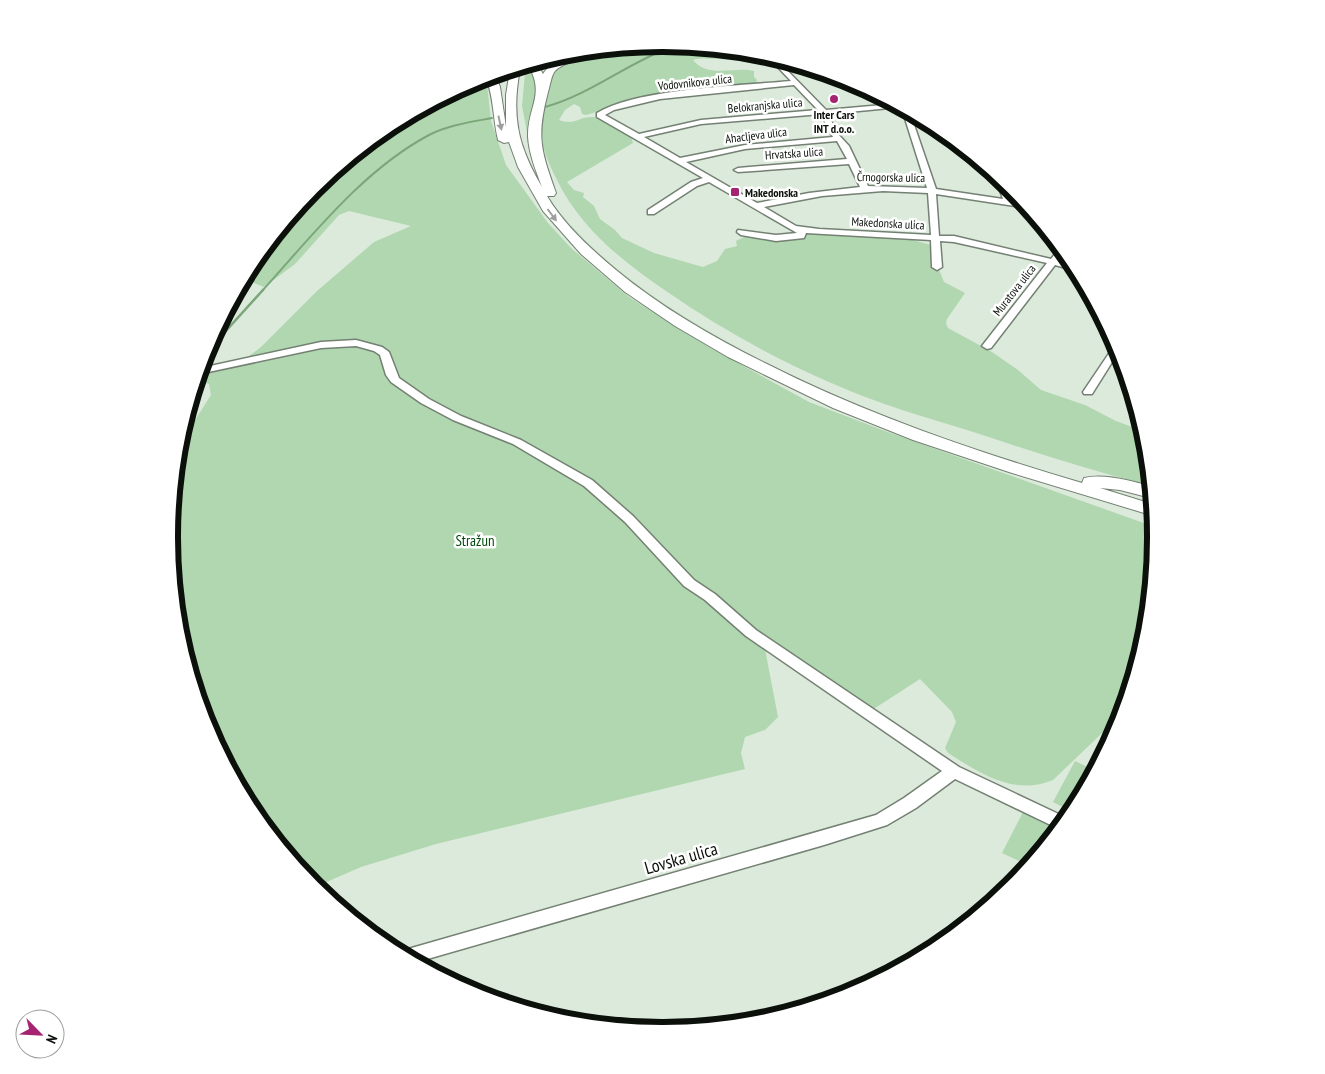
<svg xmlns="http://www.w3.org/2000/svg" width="1325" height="1074" viewBox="0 0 1325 1074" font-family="'PT Sans Narrow',sans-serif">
<rect width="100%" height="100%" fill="#dceadb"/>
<path fill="#b0d7af" d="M663 44 757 53C747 66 709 55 693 60 708 79 735 66 754 71V77L757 80 755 85 659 94 586 115 582 114 580 107 574 104 565 110 559 120C575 126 579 116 593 117 606 117 621 130 631 137L633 143 567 182 574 190 584 193 583 197 594 206 600 219 615 230 622 238 654 253 703 267 717 261 725 249 737 246 736 241 744 237 815 234 909 239 931 245 934 257 944 282 965 293 947 319 946 323 948 328 992 352 1018 370 1041 390 1085 405 1116 421 1143 431 1146 441 1151 486C1089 470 1028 450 967 430 945 423 923 417 902 410 818 382 738 341 666 291 622 261 579 227 556 178 546 158 536 135 544 113 547 103 550 80 554 73 564 59 643 46 663 44Z
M525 73 535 74 537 87 529 143 522 106Z
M483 79 487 84 491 121 506 165 548 223 571 248 629 297 709 347 809 402 885 431 1155 527 1156 537 1146 634 1121 715 1053 780C1014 796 981 774 948 753L945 748 956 722 952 712 920 679 872 710 765 649 778 717 765 730 745 737 741 753 745 769 436 844 361 867 315 887 252 811 207 725 179 633 169 537 179 440 190 428 211 395 209 384 203 382 206 373 232 367 242 361 261 347 317 291 374 242 411 226 349 211 339 215 295 264 264 287 244 279 253 263 314 188 389 127 474 81Z
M517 136H520C527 159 536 182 551 201 587 250 637 287 688 319 831 407 993 457 1152 503L1153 506C1073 482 992 458 913 430 859 410 807 385 756 359 672 316 589 263 536 182 527 169 523 151 517 136Z
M1075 761 1094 770 1072 812 1053 802Z
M1023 812 1059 828 1028 865 1002 853Z"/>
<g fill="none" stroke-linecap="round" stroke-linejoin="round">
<path stroke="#7ba67a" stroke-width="2" d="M545 107C592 94 630 61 676 45
M262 291C311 237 363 170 429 135 449 125 471 122 492 118"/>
<path stroke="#7ba67a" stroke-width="2.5" d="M205 354 263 290"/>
<defs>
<path id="minor" d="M770 57 776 59 826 110 894 104 900 107 828 114 837 133 849 146 868 186 927 188 902 109 910 113 936 189 1003 199 996 179 998 177 1006 184 1012 201 1023 203 1028 208 936 194 939 236H954L1051 259 1060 248 1064 253 1058 261 1073 265 1077 271 1055 265 991 348 987 349 982 346 1047 263 954 242 940 241 942 267 937 270 932 267 931 240 806 233 804 238 776 241 741 235 737 232 738 230 776 235 797 233 709 182 697 186 654 214H648V210L691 182 703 178 597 117V113C639 88 740 86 791 81L770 59ZM794 85 818 110 701 120 639 134 605 115 614 110 660 99ZM821 114 833 137 745 145 680 158 644 137 701 124ZM837 141 847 159 738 168 734 170 738 172 849 164 860 187 809 193 757 203 686 162 745 149ZM883 191 928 193 931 235 819 229 796 226 764 207 822 196Z
M356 340 382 347 389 352 399 378 429 399 461 416 521 440 592 480 633 516 694 580 715 594 756 630 959 767 1067 818 1057 828 955 779 916 808 887 825 824 845 417 962 401 954 408 949 876 815 904 798 942 771 746 636 705 600 684 586 625 522 584 486 513 444 453 420 421 403 391 382 386 375 380 355 374 351 356 346 321 348 199 374 201 368 321 342Z
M1116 343 1119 351 1092 394H1084L1083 392Z"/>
<path id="major" d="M593 51 589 54 563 57 560 55Z"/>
<path id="highway" d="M615 49 614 51C599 55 565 60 555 71 551 76 550 86 548 92 536 138 541 150 556 193L554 196H547C564 225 591 249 616 270 662 308 714 338 767 364 868 415 974 451 1082 483L1084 478C1105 473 1130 481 1151 486V498L1120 490 1100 488 1152 504 1154 516 1012 473 913 440 833 408 728 357 675 326 625 292 581 254 543 211 518 167 509 142 504 143 498 140C493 120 494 97 486 78L495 75 500 87 506 127V95L510 70 519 68 520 69C511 117 518 146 542 187 536 171 529 154 528 137 527 107 546 95 528 65L536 62 543 74C553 56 596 48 615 49Z"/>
</defs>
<use href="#minor" stroke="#748073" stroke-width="3"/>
<use href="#major" stroke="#748073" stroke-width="3"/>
<use href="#highway" stroke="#748073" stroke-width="2"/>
<use href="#minor" fill="#fff" fill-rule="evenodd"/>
<use href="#major" fill="#fff" fill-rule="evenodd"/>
<use href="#highway" fill="#fff" fill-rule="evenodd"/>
</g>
<defs><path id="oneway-solid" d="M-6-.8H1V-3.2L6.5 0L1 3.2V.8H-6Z" transform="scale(1.25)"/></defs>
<g fill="#9d9f9d">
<use href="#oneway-solid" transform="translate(500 123) rotate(78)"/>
<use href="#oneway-solid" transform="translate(552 215) rotate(53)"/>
</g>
<g fill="#a52371" stroke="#fff" stroke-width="2">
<circle cx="834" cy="99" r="5"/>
<rect x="730" y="187" width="10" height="10" rx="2.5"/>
</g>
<g text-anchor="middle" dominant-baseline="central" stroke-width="5" stroke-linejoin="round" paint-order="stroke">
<g font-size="12" fill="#0b100b" stroke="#fff">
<text transform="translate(695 82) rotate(-6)">Vodovnikova ulica</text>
<text transform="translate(765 105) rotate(-5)">Belokranjska ulica</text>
<text transform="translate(756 135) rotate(-7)">Ahacljeva ulica</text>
<text transform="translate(794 153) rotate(-4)">Hrvatska ulica</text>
<text transform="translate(891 177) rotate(1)">Črnogorska ulica</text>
<text transform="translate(888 223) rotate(3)">Makedonska ulica</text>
<text transform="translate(1014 290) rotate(-52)">Muratova ulica</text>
</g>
<g font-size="12" font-weight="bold" fill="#0b100b" stroke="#fff">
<text x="834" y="114">Inter Cars<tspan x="834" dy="14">INT d.o.o.</tspan></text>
<text x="745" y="192" text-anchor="start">Makedonska</text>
</g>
<g font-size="15" fill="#04490e" stroke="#fff">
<text x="475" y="540">Stražun</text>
</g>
<g font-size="18" fill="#0b100b" stroke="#fff">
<text transform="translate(681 858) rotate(-16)">Lovska ulica</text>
</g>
</g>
<path d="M0 0H1325V1074H0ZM662 52H663A484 484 0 0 1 1147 536V538A484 484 0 0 1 663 1022H662A484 484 0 0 1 178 538V536A484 484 0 0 1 662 52Z" fill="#fff" fill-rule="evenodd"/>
<path fill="none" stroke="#0b100b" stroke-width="6" d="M662 52H663A484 484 0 0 1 1147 536V538A484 484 0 0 1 663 1022H662A484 484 0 0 1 178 538V536A484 484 0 0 1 662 52Z"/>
<g transform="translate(40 1034) rotate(114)"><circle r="24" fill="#ffffff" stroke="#9d9f9d"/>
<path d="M0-4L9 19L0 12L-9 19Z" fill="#a52371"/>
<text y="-8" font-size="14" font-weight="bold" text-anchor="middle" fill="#0b100b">N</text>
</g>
</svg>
